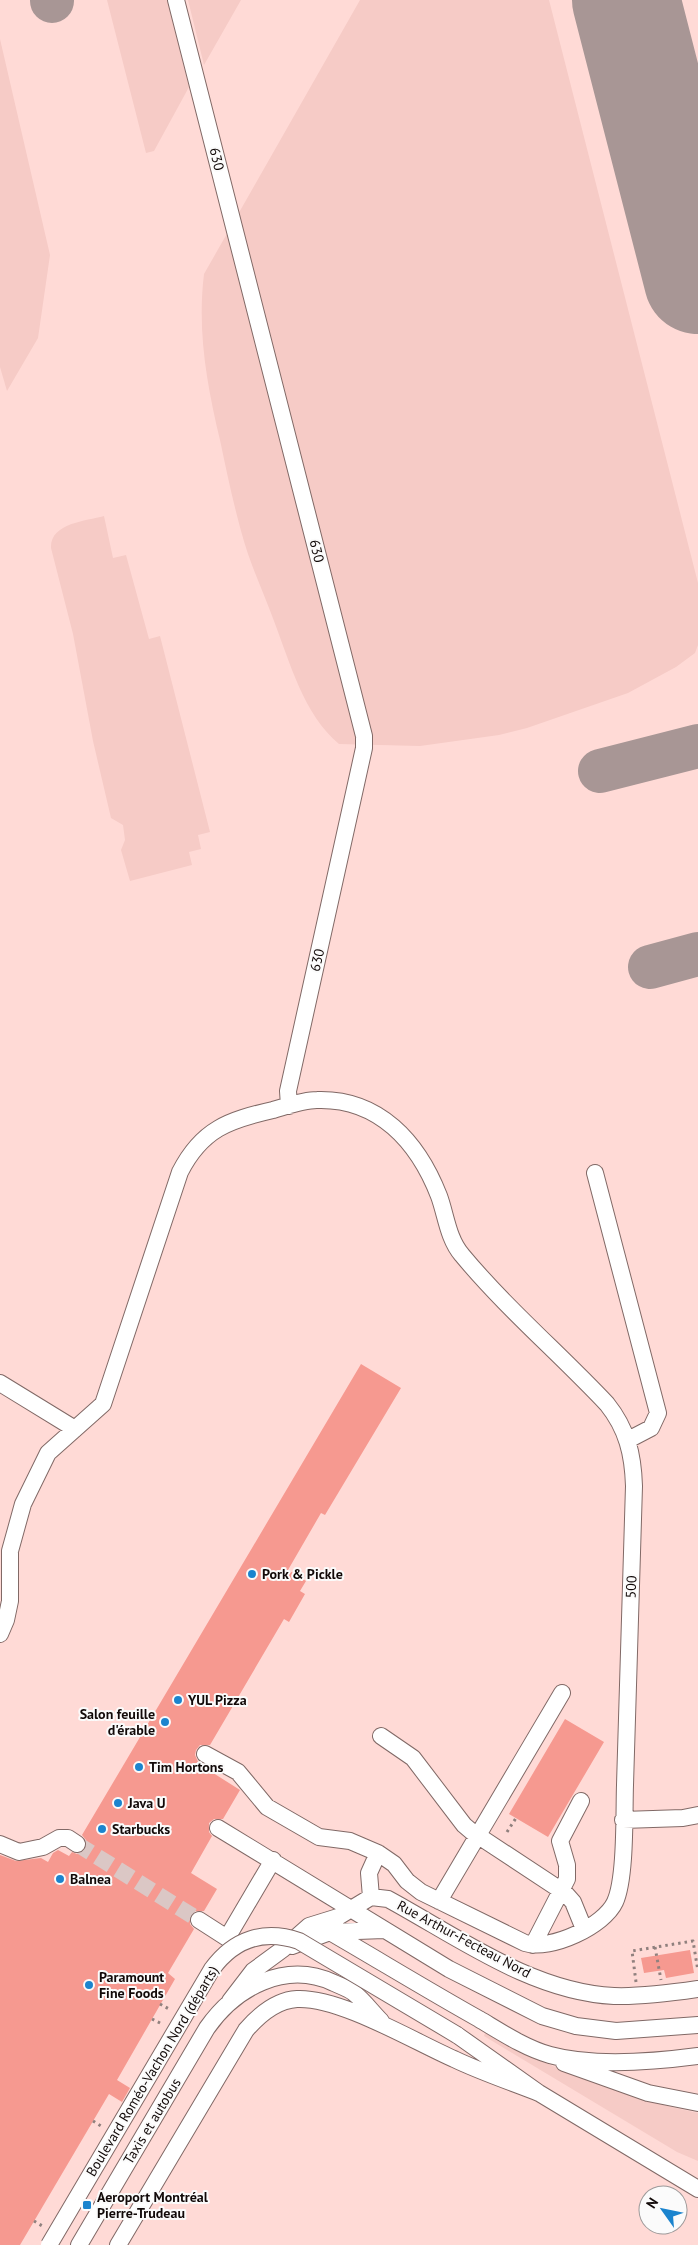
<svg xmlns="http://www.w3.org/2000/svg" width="698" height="2245" viewBox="0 0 698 2245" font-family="'PT Sans',sans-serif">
<rect width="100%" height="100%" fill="#ffe8e6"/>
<path fill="#ffdad6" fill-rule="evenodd" d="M0 0H698V2245H0ZM648 2195H678V2225H648Z"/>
<path fill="#f6cbc6" d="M107 0H167L189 87 154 151 146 153Z
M188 0H241L204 65Z
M360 0H549L698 583V645L695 653 676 667 628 693 527 728 499 735 420 746 339 744C304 715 290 663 274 621 266 599 256 577 248 554 236 517 228 478 220 440 207 385 197 331 204 274Z
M0 39 50 255 38 338 7 391 0 367Z
M104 516 113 558 126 555 149 639 160 636 210 832 198 835 201 849 189 852 192 865 130 881 121 850 125 840 123 825 111 818 93 741 73 634 51 548C50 523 86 521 104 516Z
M485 2033C553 2069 623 2098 698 2113V2161L677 2152 484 2036Z"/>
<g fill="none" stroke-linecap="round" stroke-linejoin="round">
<path stroke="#a89695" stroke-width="44" d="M52 0V1
M600 771 698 746
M650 967 698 954"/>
<path stroke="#a89695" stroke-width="108" d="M626 0 698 280"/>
</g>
<path fill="#f69990" d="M361 1364 401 1388 325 1515 321 1513 288 1570 306 1581 300 1591 305 1594 289 1622 284 1619 210 1745H200L196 1750 195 1755 199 1764 240 1790 223 1819H214L209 1823V1832L212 1836 191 1873 217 1889 204 1911H195L190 1915V1924L194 1929 168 1973 175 1979 117 2080 130 2088 122 2102 109 2094 20 2245H0V1855L16 1861 41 1858 48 1862 53 1853 58 1850 69 1856 72 1852 77 1854 85 1850 86 1840 82 1835Z
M565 1719 604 1742 548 1837 509 1814Z
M690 1950 694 1973 666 1978 664 1970 644 1973 641 1958Z"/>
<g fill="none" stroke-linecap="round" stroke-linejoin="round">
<path stroke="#dbc7c5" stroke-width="16" stroke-dasharray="16 8" stroke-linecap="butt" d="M77 1844 199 1920"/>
<defs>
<path id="minor" d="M176 0 364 736V748L288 1091 289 1106
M595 1173 658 1413 651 1428 628 1440
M0 1383 75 1429
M0 1634 6 1620 10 1601V1551L23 1504 48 1453 103 1404 180 1172C202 1129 229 1120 273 1110 287 1106 303 1100 317 1100 379 1098 418 1142 439 1196 446 1215 448 1239 462 1255 506 1308 560 1354 607 1404 627 1429 633 1454 634 1486 631 1585 628 1685 625 1785 624 1813 626 1878 615 1902 604 1926 551 1951 525 1943L421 1892 407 1881 394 1864 378 1853 350 1841 319 1837 267 1807 238 1772 205 1754
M381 1736 413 1758 464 1825 471 1831 565 1893 573 1902 584 1929
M623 1820 683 1818 698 1815
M218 1828 449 1969 542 2016 576 2026 616 2031 698 2025
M0 1844 19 1852 43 1847 59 1838H68L77 1844
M371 1897 369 1873 378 1853
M439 1901 562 1693
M199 1920 227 1938 273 1860
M330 1932C380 1961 429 1991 479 2019 501 2032 525 2048 550 2055 594 2067 653 2062 698 2056
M533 1945 567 1879V1865L560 1841 581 1801
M292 1946 330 1932 384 1930
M230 2001 253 1971 283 1949 309 1926 338 1917 371 1897 388 1899C458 1937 532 1992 614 1996 642 1997 671 1993 698 1989
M457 2035 539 2093 698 2189
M564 2063 648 2093 698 2103
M79 2245 207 2028C235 1988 285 1960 334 1983 340 1986 348 1988 354 1993 364 2001 372 2012 381 2021
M118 2245 246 2030C259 2015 277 2000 297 1999 340 1997 413 2041 454 2059 481 2072 511 2082 539 2093"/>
</defs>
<use href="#minor" stroke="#816966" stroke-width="18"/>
<path stroke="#90807e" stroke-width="3" stroke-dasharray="2.5 4" stroke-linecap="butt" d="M507 1832 516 1818
M655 1947 661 1980
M636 1982 632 1951 693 1941 698 1971
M160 2004 171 2010
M152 2019 162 2024
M93 2121 101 2126
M34 2221 44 2227"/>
<use href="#minor" stroke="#fff" stroke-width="16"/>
<defs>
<path id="minor-bridge" d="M49 2245 212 1969C234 1939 264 1929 299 1941L457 2035"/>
</defs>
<use href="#minor-bridge" stroke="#816966" stroke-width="18" stroke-linecap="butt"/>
<use href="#minor-bridge" stroke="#fff" stroke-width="16"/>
</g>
<g fill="#1b84ce" stroke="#fbfbfb" stroke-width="2">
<circle cx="252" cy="1574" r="5"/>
<circle cx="178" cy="1700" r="5"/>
<circle cx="165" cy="1722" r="5"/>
<circle cx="139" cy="1767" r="5"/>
<circle cx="118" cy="1803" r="5"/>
<circle cx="102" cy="1829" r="5"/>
<circle cx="60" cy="1879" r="5"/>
<circle cx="89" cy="1985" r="5"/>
<rect x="82" y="2200" width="10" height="10" rx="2.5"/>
</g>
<g text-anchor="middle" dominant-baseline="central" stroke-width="4" stroke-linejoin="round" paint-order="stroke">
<g font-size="14" fill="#110908" stroke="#fbfbfb">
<text transform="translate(217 159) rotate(76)">630</text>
<text transform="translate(317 551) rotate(76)">630</text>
<text transform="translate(317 960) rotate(-77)">630</text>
<text transform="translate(631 1587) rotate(-88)">500</text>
<text transform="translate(464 1939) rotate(28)">Rue Arthur-Fecteau Nord</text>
<text transform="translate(152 2071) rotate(-59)">Boulevard Roméo-Vachon Nord (départs)</text>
<text transform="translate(152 2121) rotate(-59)">Taxis et autobus</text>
</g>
<g font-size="14" font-weight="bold" fill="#110908" stroke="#fbfbfb" text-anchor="start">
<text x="262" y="1574">Pork &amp; Pickle</text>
<text x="188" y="1700">YUL Pizza</text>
<text x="155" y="1714" text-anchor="end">Salon feuille<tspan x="155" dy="16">d'érable</tspan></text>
<text x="149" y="1767">Tim Hortons</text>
<text x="128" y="1803">Java U</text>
<text x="112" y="1829">Starbucks</text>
<text x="70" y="1879">Balnea</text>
<text x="99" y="1977">Paramount<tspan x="99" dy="16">Fine Foods</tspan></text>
<text x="97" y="2197">Aeroport Montréal<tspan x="97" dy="16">Pierre-Trudeau</tspan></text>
</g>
</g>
<g transform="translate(663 2210) rotate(303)"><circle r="24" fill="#fbfbfb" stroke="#9d9a9a"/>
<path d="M0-4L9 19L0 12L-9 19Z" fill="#1b84ce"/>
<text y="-8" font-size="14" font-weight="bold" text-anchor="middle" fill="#110908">N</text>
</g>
</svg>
